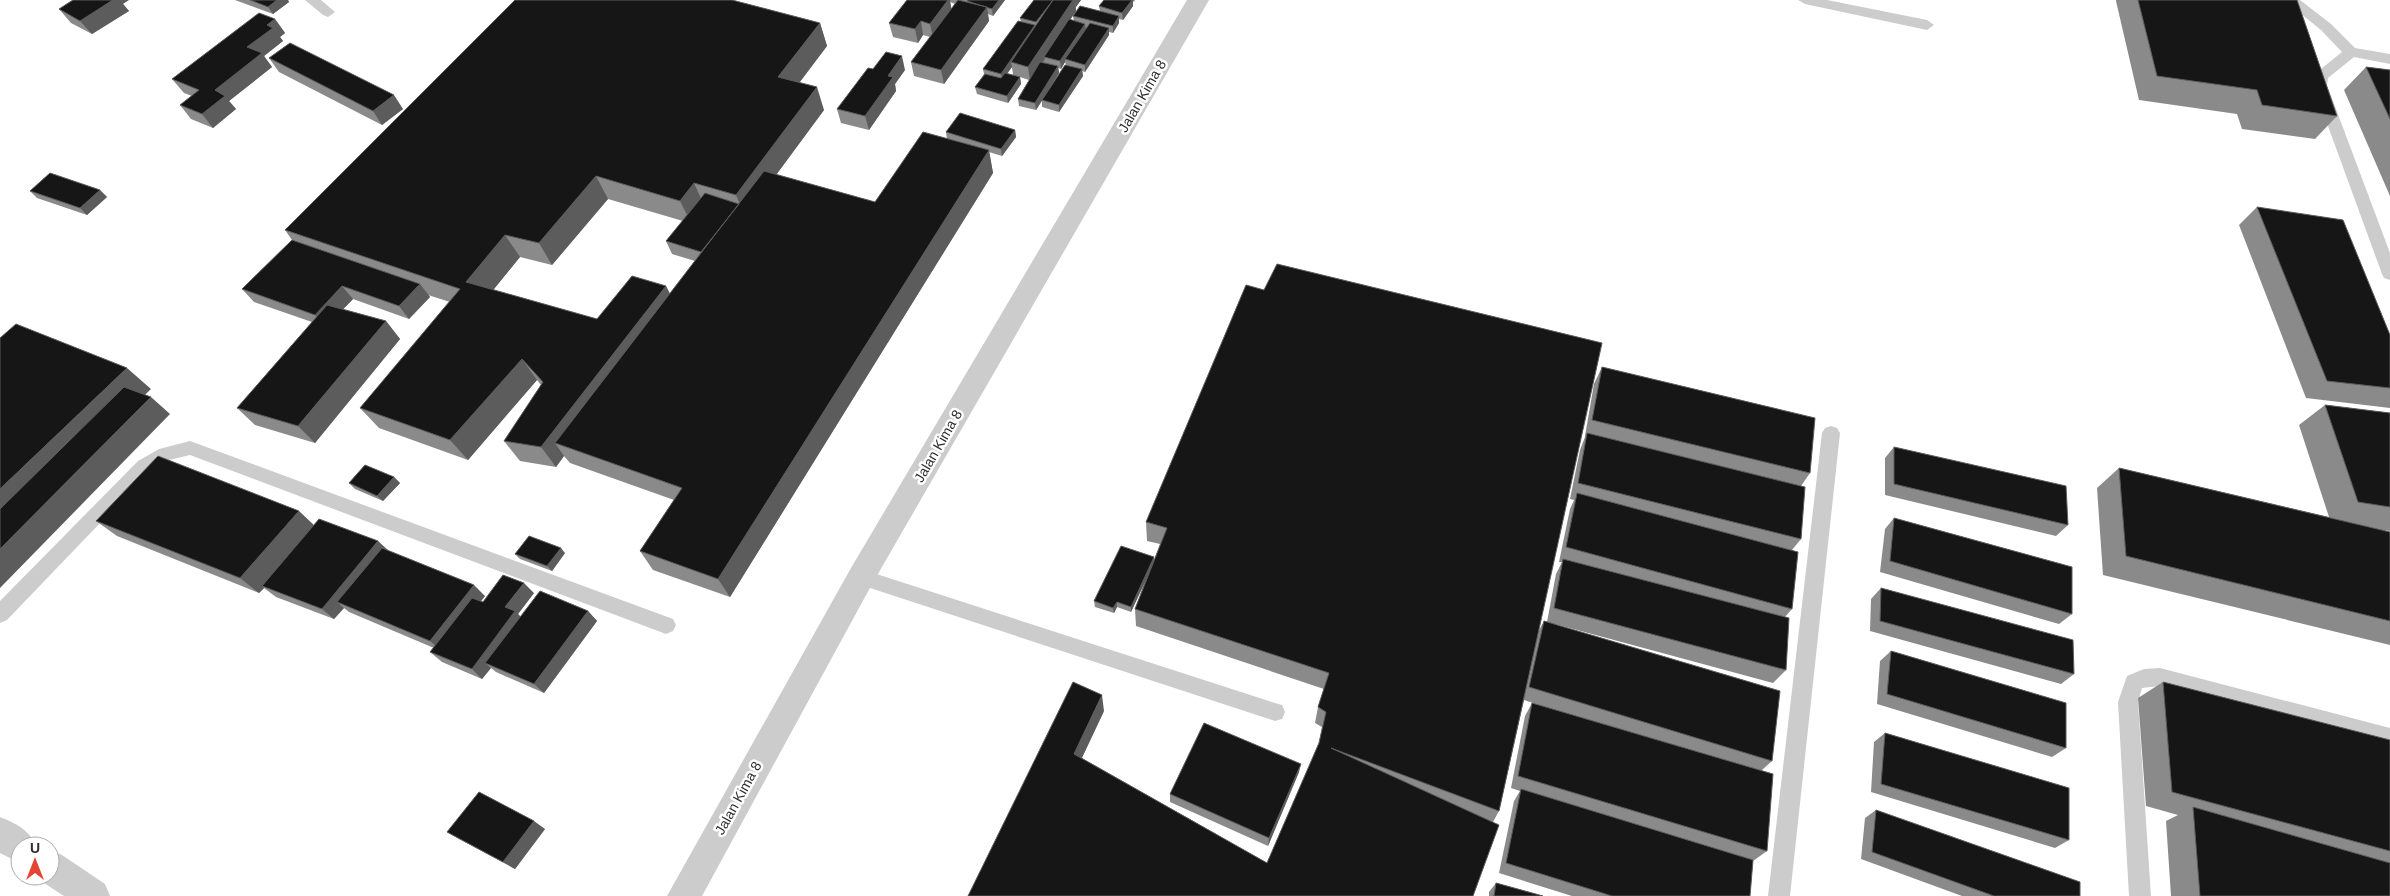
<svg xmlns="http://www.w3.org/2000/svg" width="2390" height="896" viewBox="0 0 2390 896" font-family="Arial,sans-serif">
<rect width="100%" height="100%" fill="#fff"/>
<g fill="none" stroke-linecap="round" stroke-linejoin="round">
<path fill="#ccc" fill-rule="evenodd" d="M305 0H321L335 12 328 17 323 15Z
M1798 0H1827L1927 20 1934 25 1927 30 1805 4Z
M2284 0H2300L2331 24 2355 48 2390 54V64L2354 57 2328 78 2327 85 2390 253V280L2384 278 2382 274 2313 85 2316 73 2342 52 2321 30Z
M1831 426 1837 428 1840 433 1790 896H1768L1822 433 1825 428Z
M190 441 673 619 676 625 673 631 666 634 190 455 169 460 150 471 7 620 0 623V601L138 461 159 449Z
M861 569 1275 703 1282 705 1285 712 1282 719 1275 721 861 585 854 583 852 577 854 571Z
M2160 668 2390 728V748L2160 686 2142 688 2138 702 2151 896H2129L2118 702 2127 676 2144 669Z"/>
<path fill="#ccc" fill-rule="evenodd" d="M1187 0H1209L871 586 702 896H667L851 568Z
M0 817C15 823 30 830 36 846H20V863L0 853Z
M50 850 62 855 105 884 110 896H64L38 879 37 876H50Z"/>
</g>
<path fill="#8a8a8a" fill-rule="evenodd" d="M235 0H288L289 2 273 14Z
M907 0H1005L993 16 988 14 989 21 944 84 914 76 911 62 930 37 923 35 918 43 893 37 889 23ZM950 2 955 4 951 9Z
M1034 0H1081L1076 7V11L1070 20 1074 21 1073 16 1100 11 1099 6 1104 0H1135L1134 2 1133 1V6L1123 20 1119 19V23L1113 33 1109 32V35L1085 72 1082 71 1083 76 1059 112 1042 107V101L1036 110 1019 106 1018 99 1029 80 1020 77 1021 84 1008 103 977 94 975 87 984 74 983 69 1021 22 1020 18ZM1065 62 1066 65 1047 92 1059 73 1058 68 1061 69ZM1012 67 1013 75 1007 73Z
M2116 0H2297L2337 116 2315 139 2242 129 2237 114 2139 100 2116 1Z
M123 4 129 11 92 34 71 23 59 9Z
M275 19 285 33 280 37 283 41 264 56 272 67 229 101 236 109 213 128 191 119 180 105 192 96 184 93 172 79Z
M820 23 827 46 800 82 824 110 776 175 875 202 947 139 946 132 1015 130 1016 137 1002 156 989 152 993 173 730 597 653 570 640 551 674 500 570 463 564 456 556 467 520 461 504 441 541 385 537 380 468 460 379 428 360 408 450 302 428 295 430 297 409 319 353 299 343 309 386 321 400 339 315 443 255 425 237 408 312 322 254 302 242 289 292 240 285 230ZM608 199 683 221 666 241 672 254 695 261 670 294 666 286 597 319 493 290 520 257 552 265Z
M269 58 403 109 382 125 279 72Z
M2366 67 2390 70V196L2344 90Z
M905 70 895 84 896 91 869 130 841 123 837 109Z
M100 190 107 197 87 215 37 198 30 191Z
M2257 207 2390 335V408L2306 398 2239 225Z
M1602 367 1810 473 1801 486V539L1792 550V609L1785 617 1786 670 1773 683 1555 624 1772 761 1762 770 1767 851 1753 861 1750 896H1572L1499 873 1514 801 1520 791 1511 788 1525 716 1532 703 1542 706 1524 700 1499 811 1493 822 1473 896H968L1104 711 1082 758 1267 863 1319 743 1322 727 1315 723 1318 707 1324 689 1136 626 1135 609 1145 581 1131 612 1117 607 1114 613 1095 607 1094 601 1154 557V560L1160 544 1147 541 1146 522 1539 630 1544 621 1547 622 1556 574 1562 562H1559L1570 509 1574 500 1570 499 1580 450 1585 437V436L1594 384Z
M2325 405 2390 413V531L2383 530 2390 532V645L2103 575 2097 488 2119 468 2329 517 2299 425Z
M1894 447 2068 525 2056 536 1885 495V458Z
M394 477 400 483 383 501 355 489 349 483Z
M1894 518 2072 614 2059 624 1880 572 1885 529Z
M96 521 314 525 387 550 485 596 481 601 483 602 534 593 518 614 521 617 588 611 597 621 544 693 496 672 491 668 482 679 442 662 430 652 434 648 349 612 344 608 334 619 276 597 264 588 259 593 117 536Z
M565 553 552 571 520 559 515 554Z
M1881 588 2074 674 2061 684 1870 631 1871 599Z
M1891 651 2066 748 2052 757 1877 704 1880 661Z
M2163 682 2390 740V896H2171L2166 821 2178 815 2146 806 2138 698Z
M1885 733 2069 840 2055 848 1871 792 1874 742Z
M1299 772 1268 846 1170 802V794Z
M1876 810 2080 896H1962L1861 859 1865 818Z
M545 829 515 869 459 839 447 832Z
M1496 883 1543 896H1489V892Z"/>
<path fill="#5c5c5c" d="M113 0H129L123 4 129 11 92 34 80 21Z
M277 0H288L289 2 273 14 268 7Z
M948 0H950L952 12 933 38 930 24Z
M999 0H1005L993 16 992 9Z
M1073 0H1075L1076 11 1045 57H1044L1045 59 1030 80 1028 67Z
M1075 0H1081L1076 7Z
M1132 0H1133V6L1123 20 1122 13Z
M987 7 989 21 944 84 941 70Z
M1119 16V23L1113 33V26Z
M275 19 285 33 280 37 283 41 264 56 272 67 229 101 236 109 213 128 202 114 215 90 247 47 267 25Z
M921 21 923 35 918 43 915 29Z
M820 23 827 46 786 100 778 77Z
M1085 24 1086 31 1065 59V62L1061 69 1060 61Z
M1035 25 1015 63 1011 62 1012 67 1002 81 1001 74Z
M1109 28V35L1085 72V65Z
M902 56 905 70 895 84 896 91 869 130 865 116 888 76Z
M1058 66 1059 73 1036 110 1035 103Z
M1082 69 1083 76 1059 112V105Z
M1020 77 1021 84 1008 103 1007 96Z
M817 87 824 110 745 217 736 195Z
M394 95 403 109 382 125 373 111Z
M1015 130 1016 137 1002 156 1001 149Z
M989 150 993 173 730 597 718 579Z
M596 176 608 199 552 265 539 243Z
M694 183 704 205 691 223 680 201Z
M100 190 107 197 87 215 80 208Z
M505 235 520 257 482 304 466 282Z
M420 284 430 297 409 319 399 306Z
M342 286 353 299 326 327 315 315Z
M666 286 677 308 555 443 564 456 556 467 541 447Z
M386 321 400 339 315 443 298 426Z
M522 359 537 380 468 460 450 440Z
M127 368 151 389 0 535V489Z
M151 397 170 414 0 588V549Z
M394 477 400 483 383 501 377 496Z
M299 511 316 527 262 586 264 588 259 593 240 578Z
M378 541 389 551 337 602 344 608 334 619 322 609Z
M561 548 565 553 552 571 547 566Z
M1154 557V563L1131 612V607Z
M524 583 534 593 518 614 525 621 485 663 491 668 482 679 472 669 505 607Z
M474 585 485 596 442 651 430 641Z
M1117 602V607L1114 613 1113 608Z
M588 611 597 621 544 693 534 684Z
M1102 695 1104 711 1077 768 1074 754Z
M1301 764 1299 772 1268 846 1269 838Z
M534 821 545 829 515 869 503 862Z"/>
<path fill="#161616" stroke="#5c5c5c" d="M73 0H113L80 21 59 9Z
M250 0H277L268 7Z
M515 0H732L820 23 778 77 817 87 736 195 694 183 680 201 596 176 539 243 505 235 466 282 597 319 632 276 666 286 541 447 504 441 543 382 522 359 450 440 360 408 460 289 285 230Z
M907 0H948L930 24 921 21 915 29 889 23Z
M958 0 987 7 941 70 911 62Z
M968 0H999L992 9 967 1Z
M1034 0H1053L1036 22 1020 18Z
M1053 0H1073L1028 67 1011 62Z
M1104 0H1132L1122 13 1099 6Z
M2138 0H2297L2337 116 2262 105 2257 90 2157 76Z
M1080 6 1119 16 1113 26 1073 16Z
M259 13 275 19 267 25 273 28 247 47 262 53 215 90 225 96 202 114 180 105 199 90 172 79Z
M1069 19 1085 24 1060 61 1044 57Z
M1018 21 1035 25 1001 74 983 69Z
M1090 23 1109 28 1085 65 1065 59Z
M290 43 394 95 373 111 269 58Z
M886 52 902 56 888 76 893 77 865 116 837 109 868 68 873 69Z
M1040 62 1058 66 1035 103 1018 99Z
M1065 65 1082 69 1059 105 1042 100Z
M2366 67 2390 70V119Z
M1005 73 1020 77 1007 96 975 87 985 74 1001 78Z
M960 113 1015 130 1001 149 946 132Z
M923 132 989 150 718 579 640 551 682 488 555 443 764 171 875 202Z
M50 173 100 190 80 208 30 191Z
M705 193 739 204 701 252 666 241Z
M2257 207 2343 220 2390 335V388L2327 381Z
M292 240 420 284 399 306 342 286 315 315 242 289Z
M1277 264 1602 343 1499 811 1331 748 1499 825 1473 896H968L1073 682 1102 695 1074 754 1267 863 1319 743 1326 712 1318 707 1329 673 1135 609 1167 528 1146 522 1246 285 1264 290Z
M327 305 386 321 298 426 237 408Z
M16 324 127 368 0 489V338Z
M1602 367 1815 418 1810 473 1592 420Z
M124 387 151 397 0 549V509Z
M2325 405 2390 413V507L2358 502Z
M1587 433 1805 487 1801 539 1578 483Z
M1894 447 2066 486 2068 525 1894 484Z
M158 456 299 511 240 578 96 521Z
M365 465 394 477 377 496 349 483Z
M2119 468 2390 532V621L2126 556Z
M1577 493 1798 552 1792 609 1566 547Z
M1894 518 2072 567V614L1890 561Z
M319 519 378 541 322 609 262 586Z
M529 536 561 548 547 566 515 554Z
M1121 546 1154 557 1131 607 1117 602 1113 608 1094 601Z
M382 548 474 585 430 641 337 602Z
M1563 559 1789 618 1786 670 1554 608Z
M503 575 524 583 505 607 515 611 472 669 430 652 472 598 483 602Z
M1881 588 2073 640 2074 674 1880 621Z
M540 591 588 611 534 684 485 663Z
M1544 621 1780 691 1772 761 1529 687Z
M1891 651 2066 703V748L1887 694Z
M2163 682 2390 740V851L2172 792Z
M1532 703 1773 774 1767 851 1518 776Z
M1204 723 1301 764 1269 838 1170 794Z
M1885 733 2069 788V840L1881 784Z
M1521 789 1753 860 1750 896H1612L1506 863Z
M479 792 534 821 503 862 447 832Z
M2193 807 2390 863V896H2200Z
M1876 810 2080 882V896H1994L1872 852Z
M1496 883 1543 896H1494Z"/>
<g text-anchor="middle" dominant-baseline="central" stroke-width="5" stroke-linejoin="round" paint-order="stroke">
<g font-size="14" fill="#2f2f2f" stroke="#fff">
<text transform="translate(1142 96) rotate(-60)">Jalan Kima 8</text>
<text transform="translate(938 446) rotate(-60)">Jalan Kima 8</text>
<text transform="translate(738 798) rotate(-61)">Jalan Kima 8</text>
</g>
</g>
<g transform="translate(35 861)"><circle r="24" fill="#ffffff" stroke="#acacac"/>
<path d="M0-4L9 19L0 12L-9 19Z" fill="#e54333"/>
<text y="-8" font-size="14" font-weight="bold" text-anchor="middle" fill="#2f2f2f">U</text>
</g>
</svg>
